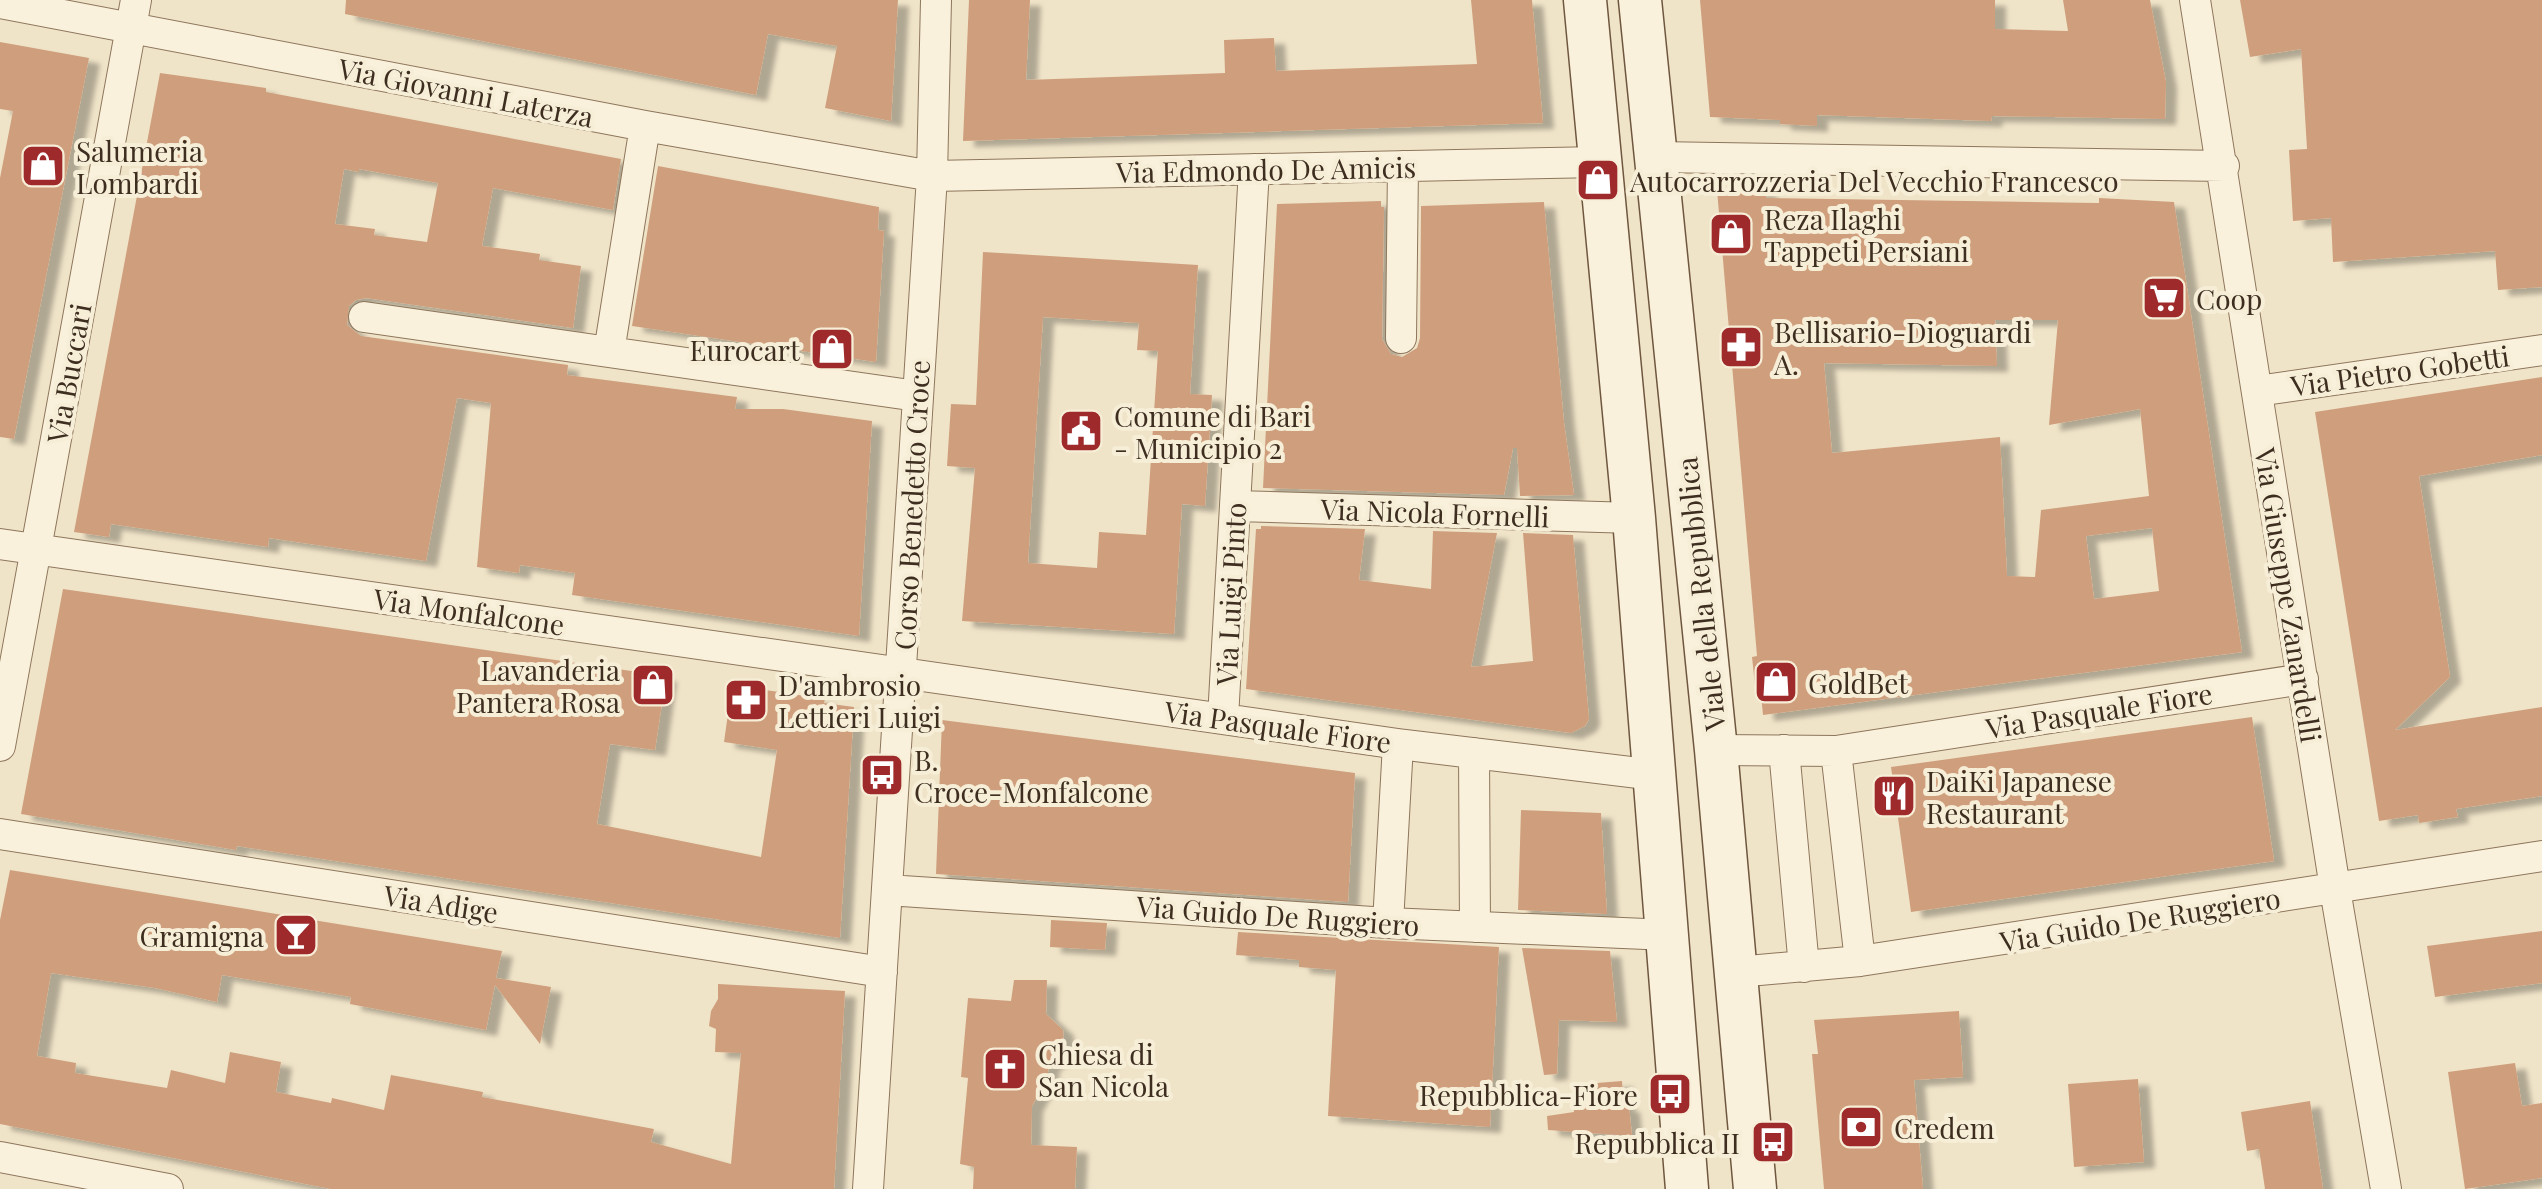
<svg xmlns="http://www.w3.org/2000/svg" width="2542" height="1189" viewBox="0 0 2542 1189" font-family="'Playfair Display',serif">
<defs>
<filter id="shadow"><feDropShadow dx="11" dy="6" stdDeviation="2.5" flood-color="#0004"/></filter>
</defs>
<rect width="100%" height="100%" fill="#f0e4c8"/>
<path fill="#cf9f7d" fill-rule="evenodd" filter="url(#shadow)" d="M346 0H898L891 121 825 108 837 46 768 34 756 95 345 14Z
M969 0H1030L1026 80 1225 73 1224 40 1274 38 1276 71 1477 64 1471 0H1532L1543 123 963 141Z
M1700 0H1995V29L2068 31 2063 0H2150L2166 82 2165 119 1992 116 1991 121 1817 115V126L1780 124V120L1710 117Z
M2240 0H2542V287L2498 290 2495 251 2333 262 2331 218 2293 221 2289 150 2307 149 2301 49 2250 57Z
M0 42 89 58 14 439 0 437V178L13 111 0 109Z
M160 73 266 88V92L621 159 613 210 493 188 482 246 540 254 539 260 581 266 573 328 366 298 356 300 349 306 347 325 361 336 568 365 567 375 737 397 735 409H783L872 421 859 636 572 595 575 573 520 565 519 573 477 567 491 403 457 398 426 561 269 538 268 547 111 524 109 537 74 532ZM344 169 359 172V169L438 183 427 242 374 235 375 229 335 224Z
M658 166 879 207 878 230 884 231 876 362 632 326Z
M1717 190H1766V198L2099 203V198L2174 202 2242 652 1763 715 1761 694 1756 695 1752 657 1757 656ZM1995 320H2058L2049 425 2140 409 2149 496 2041 510 2035 577 2007 576 2000 437 1832 453 1824 363 1997 366ZM2152 528 2159 591 2094 599 2086 536Z
M1381 201V207H1384L1382 339 1391 354 1402 357 1417 348 1420 338 1421 206 1544 202 1564 423 1574 495 1520 496 1517 448H1513L1504 495 1263 488 1277 204Z
M983 252 1198 265 1190 394 1212 395 1205 506 1182 504 1174 634 962 621 975 468 947 466 951 404 976 405ZM1043 317 1139 323 1137 350 1158 351 1146 535 1099 532 1097 568 1028 563Z
M2542 377V455L2419 476 2450 677 2395 730 2542 707V796L2456 809 2458 817 2419 823 2418 815 2379 821 2315 412Z
M1261 526 1365 529 1359 580 1431 589 1433 531 1497 533 1471 667 1533 661 1523 533 1573 535 1589 719 1585 726 1571 733 1246 689 1256 529H1261Z
M63 589 666 676 655 750 610 744 597 824 761 857 777 750 724 742 732 685 825 699 824 703 854 707 840 938 237 846 236 850 21 814Z
M2252 717 2274 861 1911 912 1891 767Z
M942 720 1355 773 1348 902 936 874Z
M1521 810 1601 813 1607 914 1518 910Z
M10 870 502 951 496 978 551 987 540 1044 495 985 486 1030 350 1004 351 997 222 975 217 1002 155 988 51 973 37 1056 76 1063 75 1073 167 1088 171 1070 225 1083 230 1052 281 1062 276 1092 331 1103 332 1098 384 1110 391 1075 483 1092 482 1097 654 1129 651 1142 731 1164 741 1053 715 1052 716 1029 709 1026 711 1011 718 999V984L845 991 834 1189H331L0 1124V920Z
M1051 920 1107 923 1105 950 1050 947Z
M2542 931V983L2435 997 2427 946Z
M1238 932 1499 947 1490 1127 1328 1116 1336 970 1299 967V960L1236 955Z
M1522 948 1610 951 1617 1022 1559 1020 1557 1074 1544 1075Z
M1014 980H1047L1046 1014 1063 1030 1064 1049 1058 1058 1049 1065 1047 1079 1032 1106 1031 1145 1077 1147 1075 1189H973L974 1167 960 1164 968 1078 961 1077 968 998 1011 1001Z
M1959 1011 1963 1077 1914 1080 1923 1189H1824L1812 1054H1818L1814 1020Z
M2515 1063 2522 1106 2542 1103V1178L2465 1189 2448 1072Z
M2138 1079 2144 1162 2074 1167 2068 1084Z
M1622 1081 1624 1106H1629L1632 1136 1548 1130 1547 1116 1574 1112 1572 1085Z
M2310 1101 2323 1189H2265L2259 1149 2247 1151 2241 1112Z"/>
<g fill="none" stroke-linecap="round" stroke-linejoin="round">
<defs>
<path id="street" d="M2195 0 2338 907 2386 1189
M0 3 645 126 932 176 1600 162
M1656 157 2224 166
M364 317 917 396
M1401 338 1403 166
M609 352 645 126
M2257 391 2542 350
M1235 506 1634 518
M0 544 1398 744 1655 775
M1223 718 1254 169
M0 746 136 0
M1716 750 1836 751 2303 679
M1784 750 1804 967
M1836 751 1860 961
M1474 753 1475 927
M0 834 882 972
M887 890 1388 923 1669 935
M1388 923 1398 744
M1737 972 1860 961 2542 856
M0 1157 168 1189
M868 1189 932 176 936 0"/>
<path id="secondary" d="M1585 0 1634 518 1687 1189
M1640 0 1716 750 1755 1189"/>
</defs>
<use href="#street" stroke="#8d765c" stroke-width="32"/>
<use href="#secondary" stroke="#6f573f" stroke-width="45"/>
<use href="#street" stroke="#faf1dc" stroke-width="30"/>
<use href="#secondary" stroke="#faf1dc" stroke-width="42"/>
</g>
<defs>
<symbol id="shop-square" viewBox="-11 -11 22 22"><rect x="-9" y="-9" width="18" height="18" rx="4" fill="#9e2a2b" stroke="#f7eed8"/><path d="M-5-2.5h2.3a2.7 3.5 0 0 1 5.4 0H5L5.5 6h-11ZM-1.5-2.5h3a1.5 2.3 0 0 0-3 0Z" fill="#fff"/></symbol>
<symbol id="supermarket-square" viewBox="-11 -11 22 22"><rect x="-9" y="-9" width="18" height="18" rx="4" fill="#9e2a2b" stroke="#f7eed8"/><path d="M-6-5.5h2.5l.6 2H6L4.5 2H-2.5L-4.4-4H-6ZM-1.5 3.2a1.3 1.3 0 1 0 .1 0ZM3 3.2a1.3 1.3 0 1 0 .1 0Z" fill="#fff"/></symbol>
<symbol id="pharmacy-square" viewBox="-11 -11 22 22"><rect x="-9" y="-9" width="18" height="18" rx="4" fill="#9e2a2b" stroke="#f7eed8"/><path d="M-2-6h4v4h4v4h-4v4h-4v-4h-4v-4h4Z" fill="#fff"/></symbol>
<symbol id="civic-square" viewBox="-11 -11 22 22"><rect x="-9" y="-9" width="18" height="18" rx="4" fill="#9e2a2b" stroke="#f7eed8"/><path d="M-.6-6.5H3V-4.5H.6V-3L4-1V1h2V6H-6V1h2V-1L-.6-3ZM-1.2 2.5V6h2.4V2.5Z" fill="#fff"/></symbol>
<symbol id="bus-square" viewBox="-11 -11 22 22"><rect x="-9" y="-9" width="18" height="18" rx="4" fill="#9e2a2b" stroke="#f7eed8"/><path d="M-5-6H5V4H4V6H2V4H-2V6H-4V4H-5ZM-3.5-4V0h7V-4ZM-3.5 1.2v1.5H-2V1.2ZM2 1.2v1.5H3.5V1.2Z" fill="#fff"/></symbol>
<symbol id="restaurant-square" viewBox="-11 -11 22 22"><rect x="-9" y="-9" width="18" height="18" rx="4" fill="#9e2a2b" stroke="#f7eed8"/><path d="M-5-6h1v4h1v-4h1v4h1v-4h1v5L-1.5 .5V6h-2V.5L-5-1ZM5-6V6H3V1.5H1.5Q1.5-4 5-6Z" fill="#fff"/></symbol>
<symbol id="bar-square" viewBox="-11 -11 22 22"><rect x="-9" y="-9" width="18" height="18" rx="4" fill="#9e2a2b" stroke="#f7eed8"/><path d="M-6-5H6L.8 .8V4.5H3.5V6h-7V4.5H-.8V.8Z" fill="#fff"/></symbol>
<symbol id="church-square" viewBox="-11 -11 22 22"><rect x="-9" y="-9" width="18" height="18" rx="4" fill="#9e2a2b" stroke="#f7eed8"/><path d="M-1.2-6h2.4v3.5h3.3v2.4h-3.3V6h-2.4V-.1h-3.3v-2.4h3.3Z" fill="#fff"/></symbol>
<symbol id="bank-square" viewBox="-11 -11 22 22"><rect x="-9" y="-9" width="18" height="18" rx="4" fill="#9e2a2b" stroke="#f7eed8"/><path d="M-6-4H6V4H-6ZM0-2.3a2.3 2.3 0 1 0 0 4.6a2.3 2.3 0 1 0 0-4.6Z" fill="#fff"/></symbol>
</defs>
<g fill-rule="evenodd">
<use href="#shop-square" x="18" y="141" width="50" height="50"/>
<use href="#shop-square" x="1573" y="155" width="50" height="50"/>
<use href="#shop-square" x="1706" y="209" width="50" height="50"/>
<use href="#supermarket-square" x="2139" y="273" width="50" height="50"/>
<use href="#pharmacy-square" x="1716" y="322" width="50" height="50"/>
<use href="#shop-square" x="807" y="324" width="50" height="50"/>
<use href="#civic-square" x="1056" y="406" width="50" height="50"/>
<use href="#shop-square" x="1751" y="657" width="50" height="50"/>
<use href="#shop-square" x="628" y="660" width="50" height="50"/>
<use href="#pharmacy-square" x="721" y="675" width="50" height="50"/>
<use href="#bus-square" x="857" y="750" width="50" height="50"/>
<use href="#restaurant-square" x="1869" y="771" width="50" height="50"/>
<use href="#bar-square" x="271" y="910" width="50" height="50"/>
<use href="#church-square" x="980" y="1044" width="50" height="50"/>
<use href="#bus-square" x="1645" y="1069" width="50" height="50"/>
<use href="#bank-square" x="1836" y="1102" width="50" height="50"/>
<use href="#bus-square" x="1748" y="1117" width="50" height="50"/>
</g>
<g text-anchor="middle" dominant-baseline="central" stroke-width="8" stroke-linejoin="round" paint-order="stroke">
<g font-size="28" fill="#3d2e20" stroke="#f7eed8">
<text transform="translate(466 92) rotate(11)">Via Giovanni Laterza</text>
<text transform="translate(1266 169) rotate(-1)">Via Edmondo De Amicis</text>
<text transform="translate(2400 370) rotate(-8)">Via Pietro Gobetti</text>
<text transform="translate(68 373) rotate(-80)">Via Buccari</text>
<text transform="translate(911 505) rotate(-87)">Corso Benedetto Croce</text>
<text transform="translate(1435 512) rotate(2)">Via Nicola Fornelli</text>
<text transform="translate(1230 594) rotate(-87)">Via Luigi Pinto</text>
<text transform="translate(1700 594) rotate(-96)">Viale della Repubblica</text>
<text transform="translate(2289 595) rotate(81)">Via Giuseppe Zanardelli</text>
<text transform="translate(469 611) rotate(8)">Via Monfalcone</text>
<text transform="translate(2099 710) rotate(-9)">Via Pasquale Fiore</text>
<text transform="translate(1278 726) rotate(8)">Via Pasquale Fiore</text>
<text transform="translate(441 903) rotate(9)">Via Adige</text>
<text transform="translate(1278 915) rotate(4)">Via Guido De Ruggiero</text>
<text transform="translate(2140 919) rotate(-9)">Via Guido De Ruggiero</text>
</g>
<g font-size="28" fill="#3d2e20" stroke="#f7eed8" text-anchor="start">
<text x="76" y="150">Salumeria<tspan x="76" dy="32">Lombardi</tspan></text>
<text x="1630" y="180">Autocarrozzeria Del Vecchio Francesco</text>
<text x="1764" y="218">Reza Ilaghi<tspan x="1764" dy="32">Tappeti Persiani</tspan></text>
<text x="2196" y="298">Coop</text>
<text x="1774" y="331">Bellisario-Dioguardi<tspan x="1774" dy="32">A.</tspan></text>
<text x="800" y="349" text-anchor="end">Eurocart</text>
<text x="1114" y="415">Comune di Bari<tspan x="1114" dy="32">- Municipio 2</tspan></text>
<text x="620" y="669" text-anchor="end">Lavanderia<tspan x="620" dy="32">Pantera Rosa</tspan></text>
<text x="1808" y="682">GoldBet</text>
<text x="778" y="684">D'ambrosio<tspan x="778" dy="32">Lettieri Luigi</tspan></text>
<text x="914" y="759">B.<tspan x="914" dy="32">Croce-Monfalcone</tspan></text>
<text x="1926" y="780">DaiKi Japanese<tspan x="1926" dy="32">Restaurant</tspan></text>
<text x="264" y="935" text-anchor="end">Gramigna</text>
<text x="1038" y="1053">Chiesa di<tspan x="1038" dy="32">San Nicola</tspan></text>
<text x="1638" y="1094" text-anchor="end">Repubblica-Fiore</text>
<text x="1894" y="1127">Credem</text>
<text x="1740" y="1142" text-anchor="end">Repubblica II</text>
</g>
</g>
</svg>
